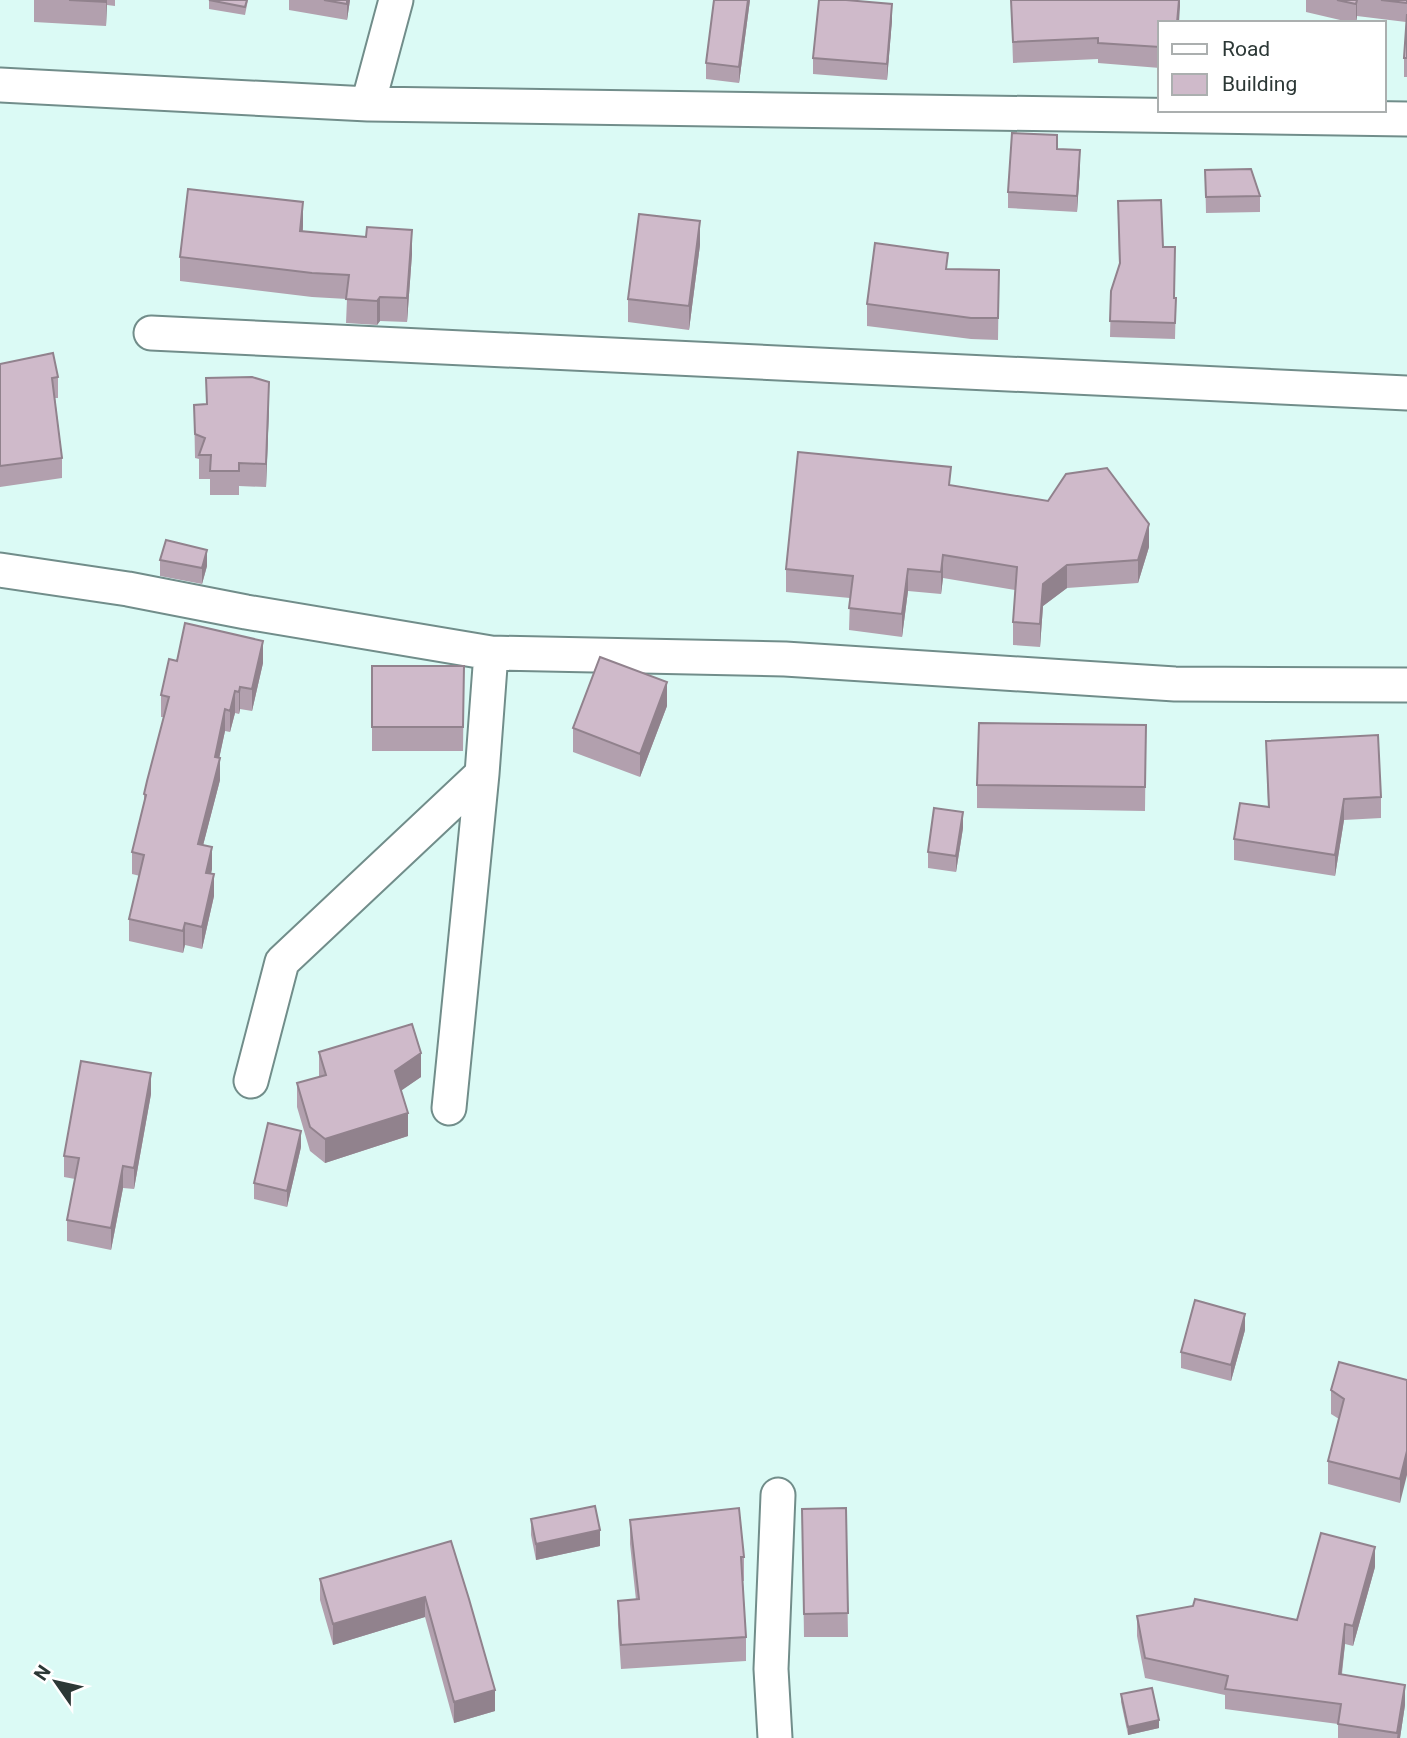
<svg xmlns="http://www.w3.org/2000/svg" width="1407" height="1738" viewBox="0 0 1407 1738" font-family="Roboto,sans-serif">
<rect width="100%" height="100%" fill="#dbfaf5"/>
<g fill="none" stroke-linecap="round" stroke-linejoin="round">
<defs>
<path id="minor" d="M0 85 368 104 1407 119
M368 104 396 0
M151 333 1407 393
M0 570 128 589 246 612 491 653 785 659 1175 684 1407 685
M251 1081 282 962 482 774
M449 1108 482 774 491 653
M775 1738 771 1669 778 1495"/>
</defs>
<use href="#minor" stroke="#718d8a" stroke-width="37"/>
<use href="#minor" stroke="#fff" stroke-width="33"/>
</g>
<path fill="#b2a0ae" d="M34 0H115V6L107 5 106 26 34 22Z
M209 0H248L245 15 209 9Z
M289 0H350L347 20 289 10Z
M750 0 739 83 706 79V63Z
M1011 0H1180V6L1160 23V68L1098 63V59L1013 63Z
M1306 0H1407V77H1404V58L1406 22 1357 16 1356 23H1353L1306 12Z
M892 20 887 80 813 74V58Z
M1057 149 1080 167 1077 212 1008 208V192Z
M1205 170 1260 196V212L1206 213Z
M1118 201 1163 247 1174 298H1176L1175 339 1110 337 1111 291 1119 265Z
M303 226V232L412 254 407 322 380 321 377 325 346 323 347 299 312 297 180 281V257Z
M700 245 689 330 628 322V299Z
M948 269 999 270 998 340 971 339 867 326V304Z
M0 364 58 377V398H55L62 458V478L0 487Z
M206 378 269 406 266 487 239 486V495H210V479H199V459L195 458 194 405 206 404Z
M951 485 1149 547 1138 583 1067 588 1043 606 1040 647 1013 645V622L1015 590 943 578 941 594 908 591 902 637 849 630 850 598 786 592V569Z
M160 560 207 566 202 584 160 576Z
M177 661 263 663 252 711 240 709 239 714 235 713 230 732 225 731 219 758 220 780 203 845 212 869 211 874 214 896 202 949 185 945 183 953 129 941V919L140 876 132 874V852L144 802V794L164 717H161V695Z
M372 666H464L463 751H372Z
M667 706 640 777 573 752V728Z
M1146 725 1145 811 977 808V785Z
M1266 741 1381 797V818L1344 820 1335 876 1234 860V839L1268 807Z
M963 828 956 872 928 868V852Z
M319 1052 421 1077 401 1090 408 1136 325 1163 310 1151 297 1107V1083L319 1077Z
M151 1094 134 1189 123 1188 111 1250 67 1241V1220L75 1179 64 1177V1156Z
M301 1147 287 1207 254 1199V1183Z
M1245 1330 1231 1381 1181 1368V1352Z
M1407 1380 1400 1503 1328 1484V1461L1339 1419 1331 1414V1390Z
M846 1508 848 1637H804L802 1509Z
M531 1519 600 1546 536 1560 531 1535Z
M630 1520 744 1557V1581H743L746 1637V1661L621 1669 618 1624V1601L636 1600 630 1544Z
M451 1541 495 1711 454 1723 425 1617 333 1645 320 1600V1579Z
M1375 1567 1353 1646 1345 1644 1342 1674 1405 1705 1400 1738H1338V1724L1225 1709V1695L1145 1678 1137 1636V1616L1193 1606 1297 1620Z
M1121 1694 1159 1728 1128 1735 1121 1702Z"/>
<path fill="#91828d" d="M106 0H107L106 26Z
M347 0H350L347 20Z
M748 0H750L739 83V67Z
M1179 0H1180V6L1179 23H1177Z
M1357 0V16L1356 23V4Z
M892 4V20L887 80V64Z
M1080 150V167L1077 212V196Z
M303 202V226L300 255V231Z
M700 221V245L689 330V306Z
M412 230V254L407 322V298Z
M380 297V321L377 325V301Z
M269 382V406L266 487V464Z
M1149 524V547L1138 583V560Z
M207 550V566L202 584V568Z
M943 555V578L941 594V572Z
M1067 565V588L1043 606 1040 647V624L1043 584Z
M908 569V591L902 637V614Z
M263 641V663L252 711V689Z
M667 682V706L640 777V754Z
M240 687V709L239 714V692Z
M235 691V713L230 732V711Z
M225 709V731L215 778V757Z
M220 758V780L198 865V844Z
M1344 799V820L1335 876V855Z
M963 812V828L956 872V856Z
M212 847V869L206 895V873Z
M214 874V896L202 949V927Z
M185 923V945L183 953V931Z
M421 1053V1077L395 1095V1071Z
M151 1073V1094L134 1189V1168Z
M408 1113V1136L325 1163V1139Z
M301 1131V1147L287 1207V1191Z
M123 1166V1188L111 1250V1228Z
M1245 1314V1330L1231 1381V1365Z
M1407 1451V1475L1400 1503V1479Z
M600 1530V1546L536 1560V1544Z
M1375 1547V1567L1353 1646V1626Z
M425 1597V1617L333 1645V1624Z
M1345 1624V1644L1339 1694V1674Z
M1405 1685V1705L1400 1738H1397Z
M495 1690V1711L454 1723V1702Z
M1159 1720V1728L1128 1735V1727Z"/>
<path fill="#cfbaca" stroke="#91828d" stroke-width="2" d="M69 0H106V2Z
M209 0H247L245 7Z
M324 0H347V4Z
M714 0H748L739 67 706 63Z
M819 0H846L892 4 887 64 813 58Z
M1011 0H1179L1177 23H1160V47L1098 43V38L1013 42Z
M1337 0H1357L1356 4Z
M1381 0H1407V3Z
M1407 14V58H1404Z
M1012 133 1057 135V149L1080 150 1077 196 1008 192Z
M1251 169 1260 196 1206 197 1205 170Z
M188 189 303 202 300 231 366 237 367 227 412 230 407 298 380 297 377 301 346 299 349 275 312 273 180 257Z
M1161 200 1163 247H1175L1174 298H1176L1175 323 1110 321 1111 291 1120 263 1118 201Z
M639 214 700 221 689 306 628 299Z
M875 243 948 253 946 269 999 270 998 318H971L867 304Z
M53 353 58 377 52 378 62 458 0 466V364Z
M252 377 269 382 266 464 239 463V471H210L211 455H199L205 438 195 434 194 405 207 404 206 378Z
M798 452 951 467 949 485 1048 501 1066 474 1107 468 1149 524 1138 560 1067 565 1043 584 1040 624 1013 622 1017 567 943 555 941 572 908 569 902 614 849 608 853 576 786 569Z
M166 540 207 550 202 568 160 560Z
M185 623 263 641 252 689 240 687 239 692 235 691 230 711 225 709 215 757 220 758 198 844 212 847 206 873 214 874 202 927 185 923 183 931 129 919 144 855 132 852 146 795 144 794 147 781 169 697 161 695 169 659 177 661Z
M600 657 667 682 640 754 573 728Z
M372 666H464L463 727H372Z
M979 723 1146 725 1145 787 977 785Z
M1378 735 1381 797 1344 799 1335 855 1234 839 1240 803 1269 807 1266 741Z
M934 808 963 812 956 856 928 852Z
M412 1024 421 1053 395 1071 408 1113 325 1139 310 1127 297 1083 326 1075 319 1052Z
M81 1061 151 1073 134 1168 123 1166 111 1228 67 1220 79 1158 64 1156Z
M268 1123 301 1131 287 1191 254 1183Z
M1195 1300 1245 1314 1231 1365 1181 1352Z
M1339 1362 1407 1380V1451L1400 1479 1328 1461 1344 1399 1331 1390Z
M595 1506 600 1530 536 1544 531 1519Z
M739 1508 744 1557H741L746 1637 621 1645 618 1601 639 1599 630 1520Z
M846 1508 848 1613 804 1614 802 1509Z
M1321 1533 1375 1547 1353 1626 1345 1624 1339 1674 1405 1685 1397 1733 1338 1724 1341 1704 1225 1689 1228 1676 1145 1658 1137 1616 1193 1606 1195 1599 1297 1620Z
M451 1541 469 1599 495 1690 454 1702 425 1597 333 1624 320 1579Z
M1152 1688 1159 1720 1128 1727 1121 1694Z"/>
<rect x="1158" y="21" width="228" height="91" fill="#ffffff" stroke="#abafaf" stroke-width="2"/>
<rect x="1172" y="44" width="35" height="10" fill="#ffffff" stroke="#abafaf" stroke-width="2"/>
<text x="1222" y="56" font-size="21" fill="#2c3836">Road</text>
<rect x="1172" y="74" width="35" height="21" fill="#cfbaca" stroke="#abafaf" stroke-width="2"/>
<text x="1222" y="91" font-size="21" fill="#2c3836">Building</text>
<g transform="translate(56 1682) rotate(304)" stroke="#ffffff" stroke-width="5" paint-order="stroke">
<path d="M0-5L12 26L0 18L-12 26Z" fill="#2c3836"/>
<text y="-10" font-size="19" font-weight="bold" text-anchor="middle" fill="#2c3836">N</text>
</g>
</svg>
